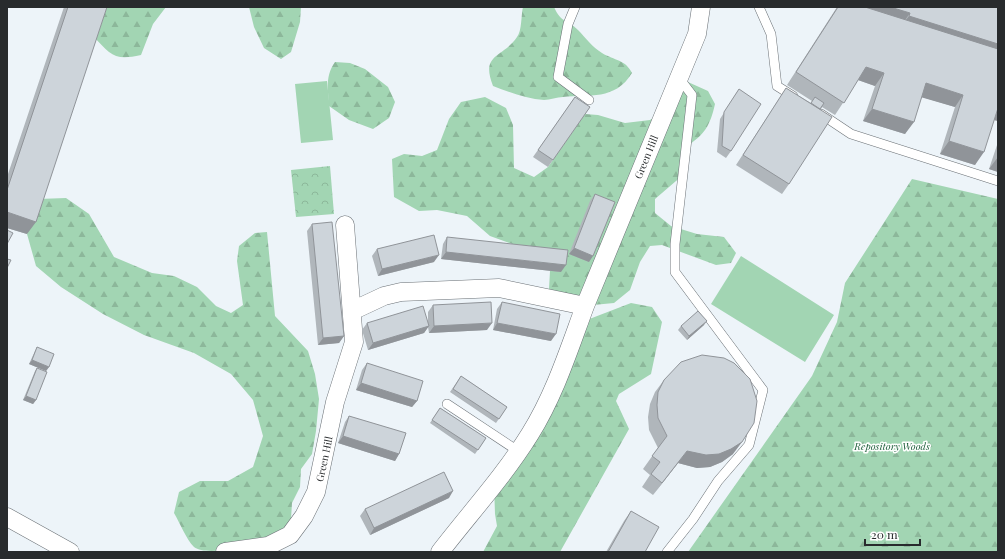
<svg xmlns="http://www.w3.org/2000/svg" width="1005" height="559" viewBox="0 0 1005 559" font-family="'Playfair Display',serif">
<defs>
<pattern id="forest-firs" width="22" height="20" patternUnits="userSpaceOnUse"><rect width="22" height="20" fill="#a2d5b3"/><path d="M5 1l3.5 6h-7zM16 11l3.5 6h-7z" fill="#8cb79a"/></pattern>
<pattern id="park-crowns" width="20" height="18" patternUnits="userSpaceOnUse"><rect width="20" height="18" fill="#a2d5b3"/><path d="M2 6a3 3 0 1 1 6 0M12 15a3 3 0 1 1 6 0" fill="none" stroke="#8cb79a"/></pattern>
</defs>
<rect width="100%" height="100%" fill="#edf4f9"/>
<path fill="url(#forest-firs)" d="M103 7H166L153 24 141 55C114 61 111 55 93 36Z
M249 7H301L300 22 291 52 281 59 264 48 254 27Z
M523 7H554C561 23 568 20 578 30 586 38 592 47 602 53 615 61 625 59 632 73 615 101 589 94 563 97 557 97 550 100 544 100 527 99 509 92 493 86 480 53 503 58 517 37 522 31 521 15 523 7Z
M335 62 350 63 365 69 388 87 395 102 389 118 373 129 349 120 329 106C328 89 325 76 335 62Z
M679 78 708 91 715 104C710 126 705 134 686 147L683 175 655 199V213L671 226 697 234 724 237 736 253 731 263 716 265 662 245 650 246 640 262 630 290 614 303 593 305 561 301 549 289 550 271 512 244 490 236 467 216 437 210 419 211 394 197 392 159 404 154 422 156 437 150 449 119 461 102 485 97 506 108 513 125 514 168 534 177 548 167 585 114 598 115 625 123 650 120 666 109Z
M912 179 998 199V552H688L812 376 837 322 845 283Z
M66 198 89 214 114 257 152 273 174 276 197 287 216 306 231 313 243 305 237 261 239 246 255 233 267 232 275 316 308 351 315 374 319 399 316 431 312 454 301 469 300 487 292 503 290 535C270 540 210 559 194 547 186 539 180 523 174 513L179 492 200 481H228L253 467 263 436 253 400 231 374 194 353 144 335 103 314 61 287 36 266 27 234 38 199Z
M631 303 652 307 662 322 651 374 619 394 616 401 629 429 560 552H483L497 526 495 514 494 483 508 466 579 323Z"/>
<path fill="url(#park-crowns)" d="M330 166 334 214 296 217 291 170Z"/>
<path fill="#a2d5b3" d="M327 81 333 140 301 143 295 84Z
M741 256 834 315 805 362 711 304Z"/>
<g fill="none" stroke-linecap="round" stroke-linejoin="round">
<defs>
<path id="lane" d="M575 7 568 24 558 77 589 100
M759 7 771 34 777 86 793 96
M821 114 851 134 998 181
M447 404 518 451
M667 552 693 519 718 481 749 445 763 390 675 272V244L692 95 679 78"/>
<path id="street" d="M585 306 697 34 701 7
M352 311 384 296 401 292 499 288 585 306C569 349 555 394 530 434 504 476 470 513 440 552
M7 517 70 552
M225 552 268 546 290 535 304 516 316 492 335 402 354 342 345 225"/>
</defs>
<use href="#lane" stroke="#6b7176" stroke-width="10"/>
<use href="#street" stroke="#6b7176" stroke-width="19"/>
<use href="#lane" stroke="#fff" stroke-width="9"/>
<use href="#street" stroke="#fff" stroke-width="18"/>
</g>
<path fill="#b0b6bb" d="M64 7H107L27 234 7 228V177Z
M837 7H998V121L994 120 975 165 940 154 955 107 922 97 905 134 863 121 875 86 858 80 835 115 822 107 789 184 782 194 736 165 786 88 811 103 812 101 787 85Z
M739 89 731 151 726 158 717 152 720 119Z
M575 97 590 107 548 167 533 157Z
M998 142V172L989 169Z
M595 194 589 262 569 254 590 201Z
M312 224 344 336 339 343 318 345 307 231Z
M447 237 561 272 441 259 443 244Z
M377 249 434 262 378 276 372 256Z
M502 302 551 341 493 330 497 309Z
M433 305 487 330 429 333 428 327 424 333 368 350 362 330 367 323 428 322V312Z
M704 325 687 340 678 330 681 326Z
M37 347 49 367 46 371 29 364 35 351Z
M367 363 417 401 412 407 356 390 362 370Z
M37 368 36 400 33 404 23 400 35 371Z
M461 376 507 407 496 423 450 392Z
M664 380 733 454 722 462 710 467 697 468 678 463 653 495 642 487 650 475 643 469 658 448 649 430 648 417 650 404 655 392Z
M440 408 486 438 475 454 430 423Z
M349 416 399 454 395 461 338 443 345 422Z
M449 498 370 535 360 516 365 509Z
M631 511 645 552H606L624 521Z"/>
<path fill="#909499" d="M850 7H890L910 13 901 26Z
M909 16 998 44V59L900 28Z
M866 67 884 73 875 86 858 80Z
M926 83 963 95 955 107 917 96Z
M998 107V121L990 119Z
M872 109 914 122 905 134 863 121Z
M949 141 984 152 975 165 940 154Z
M998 157V172L989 169Z
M7 212 36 222 27 234 7 228Z
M574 248 593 256 589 262 569 254Z
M446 252 566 265 561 272 441 259Z
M439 255 434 262 378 276 382 269Z
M707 321 704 325 687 340 689 336Z
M492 323 487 330 429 333 434 326Z
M497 323 556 334 551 341 493 330Z
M429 326 424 333 368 350 373 343Z
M344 336 339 343 318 345 323 338Z
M32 360 49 367 46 371 29 364Z
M361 383 417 401 412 407 356 390Z
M26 396 36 400 33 404 23 400Z
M343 436 399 454 395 461 338 443Z
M742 442 733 454 722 462 710 467 697 468 678 463 653 495 662 483 687 451Z
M453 491 449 498 370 535 374 528Z"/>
<path fill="#cdd4da" stroke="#909499" d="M68 7H107L36 222 7 212V190Z
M838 7H865L998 49V108L984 152 949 141 963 95 926 83 914 122 872 109 884 73 866 67 844 103 796 72Z
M890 7H998V44L909 16 910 13Z
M786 88 832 117 789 184 743 155Z
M739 89 761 104 731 151 722 146 724 112Z
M575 97 590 107 553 160 538 150Z
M815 97 824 103 820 109 811 103Z
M595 194 615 202 593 256 574 248Z
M332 222 344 336 323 338 312 224Z
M7 230 13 233 7 244Z
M434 235 439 255 382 269 377 249Z
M447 237 568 250 566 265 446 252Z
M7 259 11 260 7 268Z
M491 302 492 323 434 326 433 305Z
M502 302 560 314 556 334 497 323Z
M423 306 429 326 373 343 367 323Z
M698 311 707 321 689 336 681 326Z
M37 347 54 354 49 367 32 360Z
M702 355 724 358 734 363 750 379 757 401 754 423 742 442 731 449 719 454 706 455 687 451 662 483 651 474 660 462 652 456 667 436 658 418 657 405 658 392 664 380 681 362Z
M367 363 423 381 417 401 361 383Z
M37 368 47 372 36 400 26 396Z
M461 376 507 407 499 419 453 389Z
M440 408 486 438 478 450 432 420Z
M349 416 406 433 399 454 343 436Z
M444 472 453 491 374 528 365 509Z
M631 511 659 527 645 552H608Z"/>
<g text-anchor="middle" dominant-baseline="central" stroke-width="3" stroke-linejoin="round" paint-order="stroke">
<g font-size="10" fill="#282b2d" stroke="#fff">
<text transform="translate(646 157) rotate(-68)">Green Hill</text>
<text transform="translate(324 459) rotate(-78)">Green Hill</text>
</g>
<g font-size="10" font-style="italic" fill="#1d5e3a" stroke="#fff">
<text x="892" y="446">Repository Woods</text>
</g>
</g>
<rect width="1005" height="559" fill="none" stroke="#282b2d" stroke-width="16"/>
<path d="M865 539v6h55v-6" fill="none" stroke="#282b2d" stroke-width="2"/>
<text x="871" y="539" font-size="12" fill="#282b2d" stroke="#ffffff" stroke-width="3" paint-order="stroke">20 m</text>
</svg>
